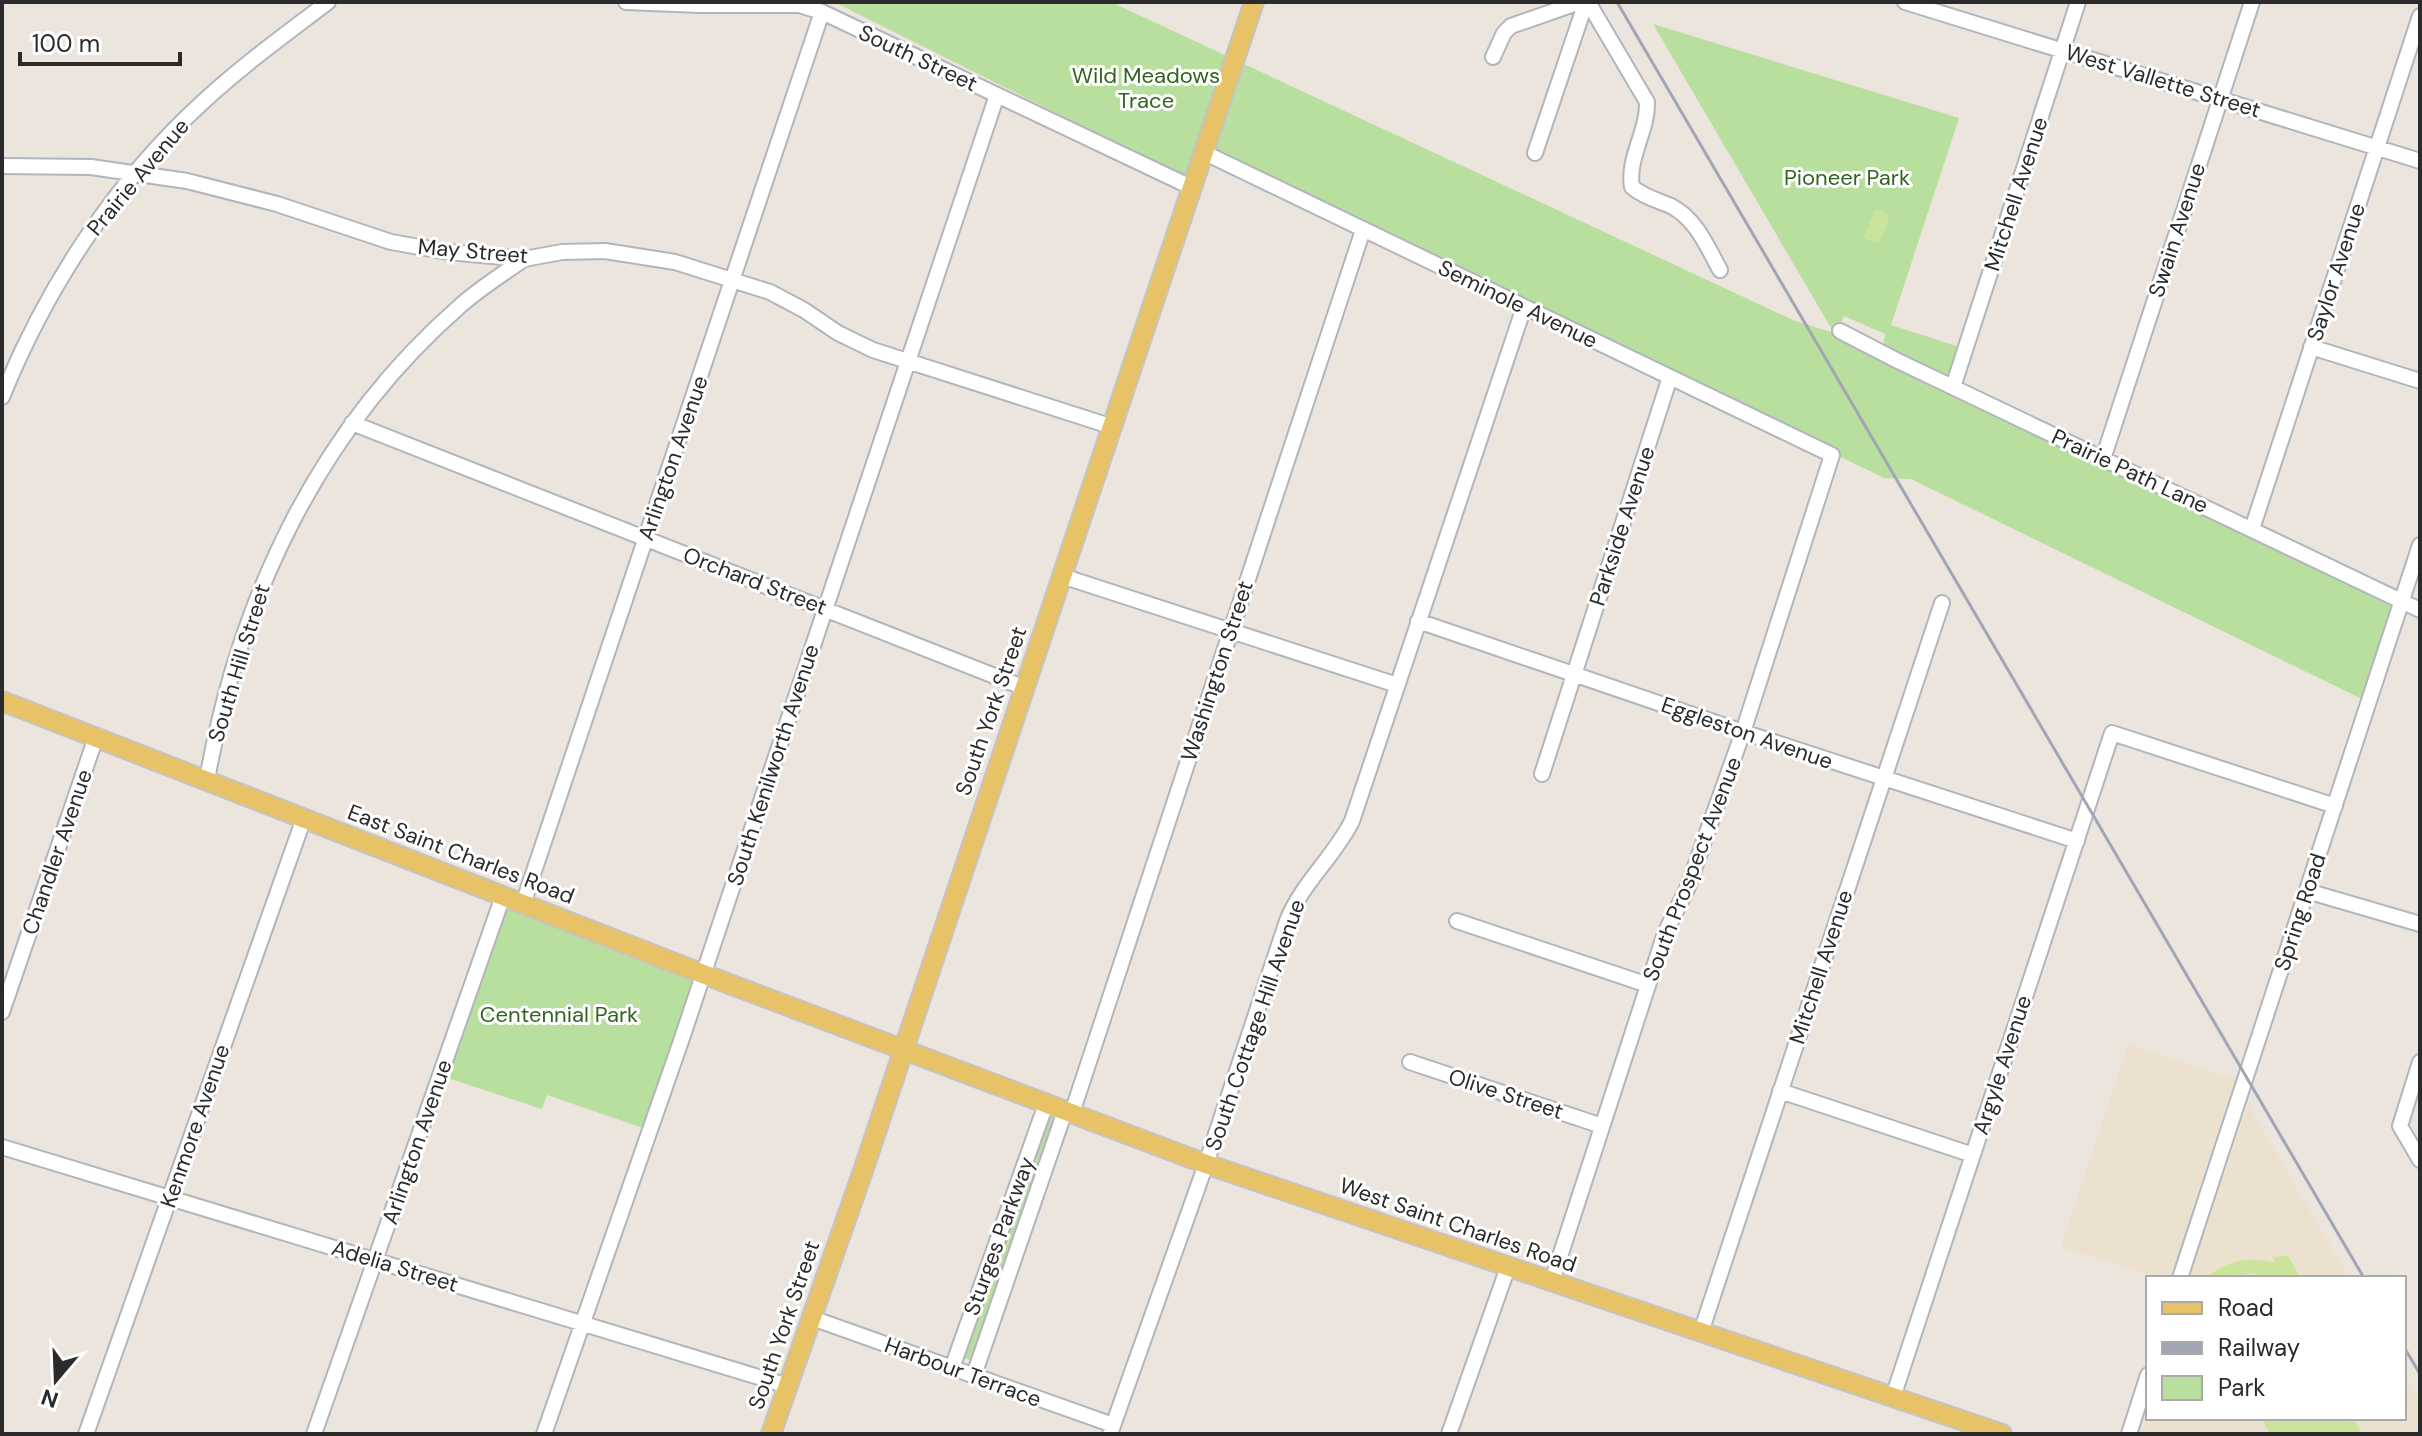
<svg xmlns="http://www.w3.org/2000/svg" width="2422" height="1436" viewBox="0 0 2422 1436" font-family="'DM Sans',sans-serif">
<rect width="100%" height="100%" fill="#ece5de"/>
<path fill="#ece1cf" d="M2128 1044 2238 1081 2172 1278H2158L2061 1247Z
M2248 1104 2349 1278H2187Z
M2404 1374 2420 1402V1434H2131L2148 1387V1418H2404Z"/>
<path fill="#b8df9e" d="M834 2H1111L1793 320 1834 333 1653 24 1959 118 1891 325 1960 347 1949 376 1944 377 1883 347 1885 334 1844 316 1836 333 2400 593 2364 700 1911 479 1884 478 1200 145 1188 179Z
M507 906 695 978 643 1128 547 1095 542 1109 448 1078Z
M1046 1114 1059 1119 973 1361 960 1357Z"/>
<path fill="#cae59b" d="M1875 209 1890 215 1879 244 1864 238Z
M2288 1256 2301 1278H2273L2250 1273 2231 1278H2207C2226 1260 2249 1256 2275 1263L2272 1257Z
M2261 1418H2353L2362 1434H2270Z"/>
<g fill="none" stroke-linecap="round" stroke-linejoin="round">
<defs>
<path id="minor" d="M626 2 699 5H799L822 12 1193 188
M1588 2 1647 102C1648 131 1627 158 1632 187 1644 197 1657 200 1671 206 1696 219 1707 246 1720 270
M1905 2 2420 161
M1493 57 1504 33 1511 26 1580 2
M1205 153 1832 455 1743 732 1687 889 1665 933 1552 1281
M1535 153 1586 2
M2 166 91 167 187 181 277 204 391 242 448 252 524 259 562 252 605 251 675 262 770 292 804 310 838 333 873 350 1113 427
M1840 331 1898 361 2420 610
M2311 347 2420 381
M1953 387 2078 2
M2 397C47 286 115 182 204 101 243 65 286 34 328 2
M352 423 1025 688
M2103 459 2252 2
M2252 529 2420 16
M1062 576 1397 685
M1418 621 1743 732 2077 841
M1542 774 1670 377
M207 780C239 598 319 429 460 306 480 288 503 274 524 259
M2307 891 2420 924
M523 904 822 12
M1457 921 1648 985
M2 1012 96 737
M1410 1062 1602 1126
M2420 1062 2400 1126 2420 1160
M1780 1091 1973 1155
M1072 1113 1363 230
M2 1147 788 1386
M2180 1278 2420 545
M812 1318 1113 1425
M1701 1332 1942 603
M952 1368 1046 1104
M974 1375 1065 1111
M1893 1397 2112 733 2335 806
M86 1434 304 818
M314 1434 503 896
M544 1434 681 1041 997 95
M1110 1434 1206 1164 1287 921C1302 883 1334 857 1352 821L1524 307
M1449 1434 1508 1267
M2129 1434 2148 1375"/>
<path id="major" d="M2 701 703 974 1206 1164 2002 1434
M771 1434 864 1168 1254 2"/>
</defs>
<use href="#minor" stroke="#b1b5bd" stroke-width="18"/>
<use href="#major" stroke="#c4c4c4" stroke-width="22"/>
<use href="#minor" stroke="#fff" stroke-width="14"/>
<use href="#major" stroke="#e8c267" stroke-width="18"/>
<path stroke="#a1a5b4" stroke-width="3" d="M1617 2 2364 1278
M2404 1347 2420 1374"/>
</g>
<g text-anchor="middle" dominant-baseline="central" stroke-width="6" stroke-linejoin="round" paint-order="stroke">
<g font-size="22" fill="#2b2b2b" stroke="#fff">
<text transform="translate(918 58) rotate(25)">South Street</text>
<text transform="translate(2163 81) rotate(17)">West Vallette Street</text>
<text transform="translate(138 177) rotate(-50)">Prairie Avenue</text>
<text transform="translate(2016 194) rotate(-72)">Mitchell Avenue</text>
<text transform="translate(2177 230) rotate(-72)">Swain Avenue</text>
<text transform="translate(473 251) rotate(5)">May Street</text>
<text transform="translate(2336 272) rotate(-72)">Saylor Avenue</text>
<text transform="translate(1518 304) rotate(26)">Seminole Avenue</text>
<text transform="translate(673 458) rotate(-71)">Arlington Avenue</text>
<text transform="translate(2130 471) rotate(25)">Prairie Path Lane</text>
<text transform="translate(1622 526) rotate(-72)">Parkside Avenue</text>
<text transform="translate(755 581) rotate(21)">Orchard Street</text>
<text transform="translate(239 663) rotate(-73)">South Hill Street</text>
<text transform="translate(1217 671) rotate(-72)">Washington Street</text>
<text transform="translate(991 711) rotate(-71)">South York Street</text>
<text transform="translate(1747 733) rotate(19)">Eggleston Avenue</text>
<text transform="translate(773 765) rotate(-72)">South Kenilworth Avenue</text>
<text transform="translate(57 852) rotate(-71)">Chandler Avenue</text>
<text transform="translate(461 854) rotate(21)">East Saint Charles Road</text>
<text transform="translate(1692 869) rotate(-69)">South Prospect Avenue</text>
<text transform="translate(2300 912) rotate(-72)">Spring Road</text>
<text transform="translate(1821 967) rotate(-72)">Mitchell Avenue</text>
<text transform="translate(1255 1025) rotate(-71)">South Cottage Hill Avenue</text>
<text transform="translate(2002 1065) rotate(-72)">Argyle Avenue</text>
<text transform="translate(1506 1094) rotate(18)">Olive Street</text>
<text transform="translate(195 1126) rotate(-71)">Kenmore Avenue</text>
<text transform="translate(417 1142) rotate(-71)">Arlington Avenue</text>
<text transform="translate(1458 1225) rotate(19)">West Saint Charles Road</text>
<text transform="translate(999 1236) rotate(-70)">Sturges Parkway</text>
<text transform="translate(395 1266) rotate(17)">Adelia Street</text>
<text transform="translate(784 1325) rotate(-71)">South York Street</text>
<text transform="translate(963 1372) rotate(20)">Harbour Terrace</text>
</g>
<g font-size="22" fill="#32641f" stroke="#fff">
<text x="1146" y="75">Wild Meadows<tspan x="1146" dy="25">Trace</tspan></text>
<text x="1847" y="177">Pioneer Park</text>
<text x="559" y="1014">Centennial Park</text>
</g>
</g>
<rect width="2422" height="1436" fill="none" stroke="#2b2b2b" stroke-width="8"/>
<rect x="2146" y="1276" width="260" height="144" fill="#ffffff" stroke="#aaaaaa" stroke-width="2"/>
<rect x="2162" y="1302" width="40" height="12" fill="#e8c267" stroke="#aaaaaa" stroke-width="2"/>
<text x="2218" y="1316" font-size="24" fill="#2b2b2b">Road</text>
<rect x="2162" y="1342" width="40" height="12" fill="#a1a5b4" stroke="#aaaaaa" stroke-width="2"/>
<text x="2218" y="1356" font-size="24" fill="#2b2b2b">Railway</text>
<rect x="2162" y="1376" width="40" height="24" fill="#b8df9e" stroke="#aaaaaa" stroke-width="2"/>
<text x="2218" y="1396" font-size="24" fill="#2b2b2b">Park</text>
<g transform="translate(56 1380) rotate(199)" stroke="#ffffff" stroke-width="6" paint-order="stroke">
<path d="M0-6L14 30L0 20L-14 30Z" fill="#2b2b2b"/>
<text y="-12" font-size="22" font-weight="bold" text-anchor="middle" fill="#2b2b2b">N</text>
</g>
<path d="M20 52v12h160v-12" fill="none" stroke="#2b2b2b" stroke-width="4"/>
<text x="32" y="52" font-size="24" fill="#2b2b2b" stroke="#ffffff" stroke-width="6" paint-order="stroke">100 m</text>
</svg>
